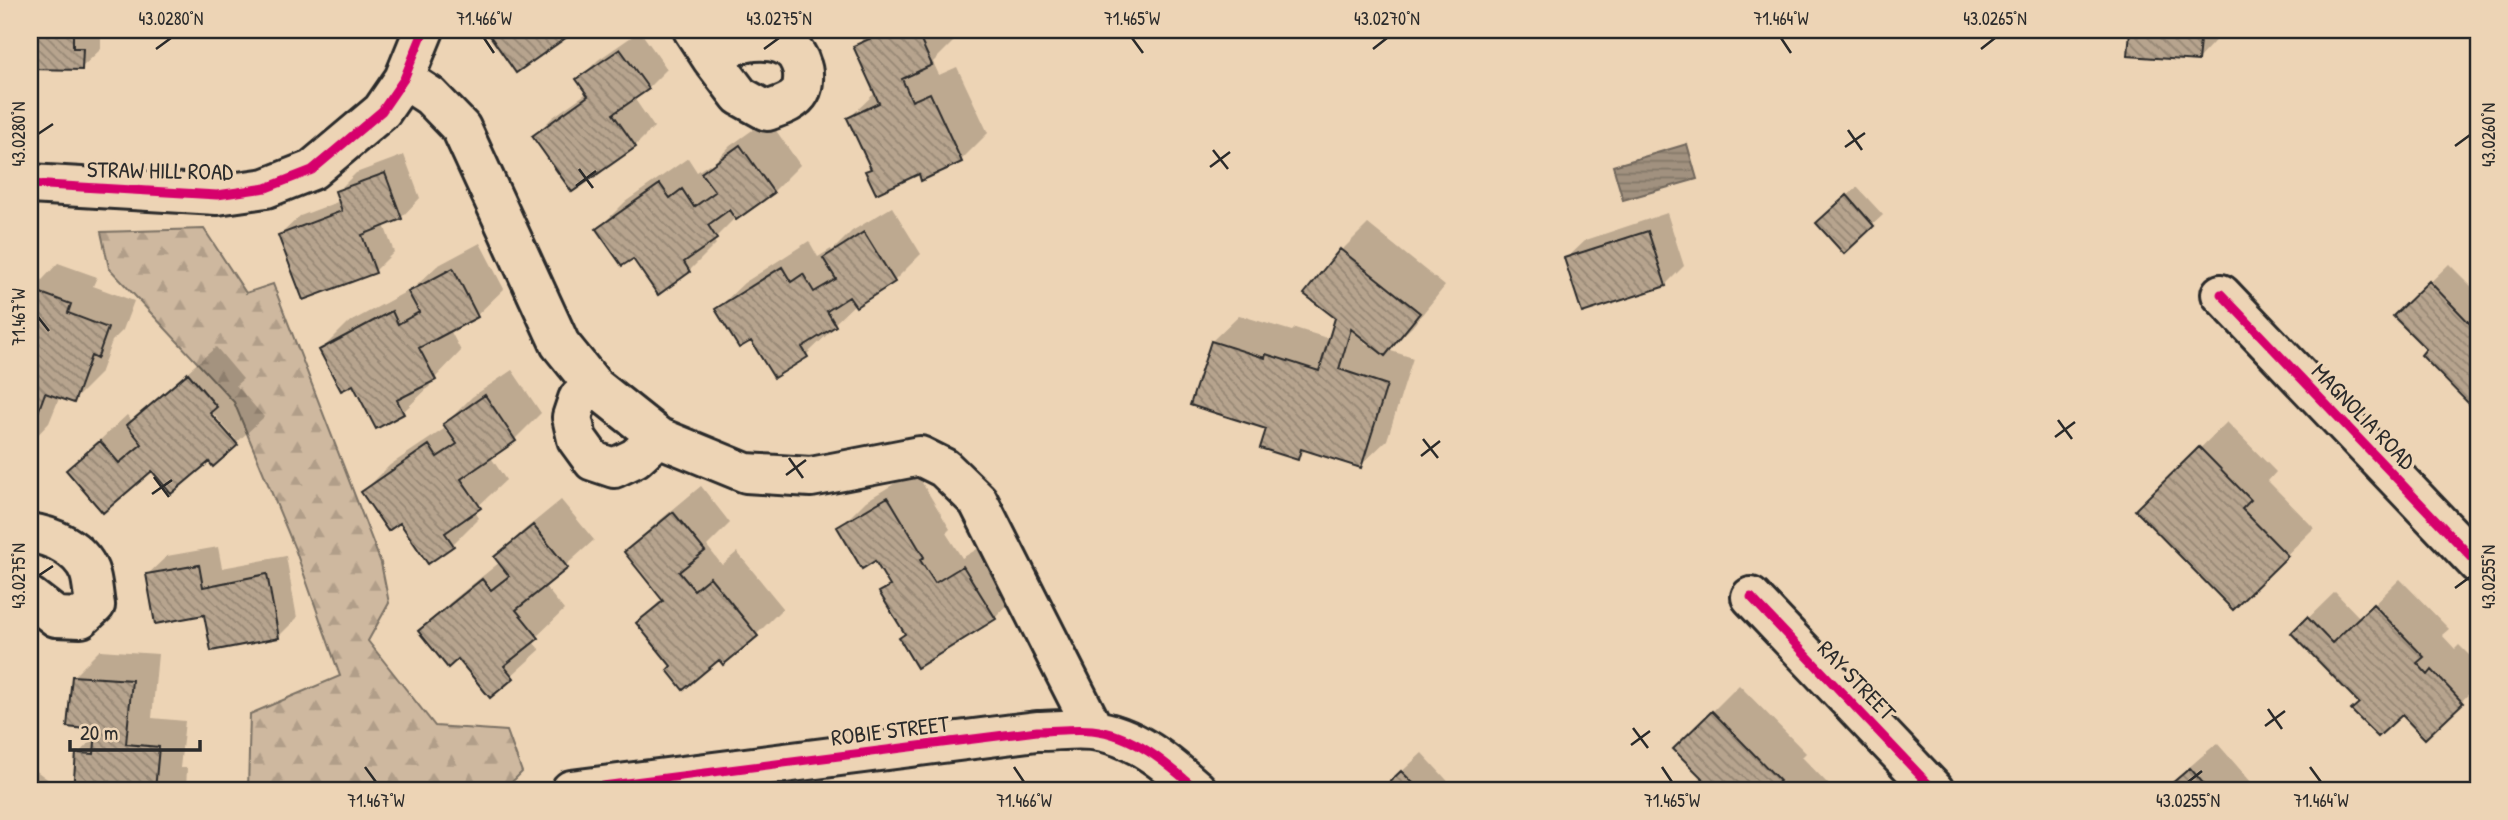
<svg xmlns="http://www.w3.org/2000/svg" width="2508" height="820" viewBox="0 0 2508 820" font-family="'Patrick Hand',sans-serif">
<defs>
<pattern id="forest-firs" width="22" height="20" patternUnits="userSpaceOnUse" patternTransform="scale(1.75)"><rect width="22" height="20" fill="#ceb89f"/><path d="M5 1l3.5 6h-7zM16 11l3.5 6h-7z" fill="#b19e89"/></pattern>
<pattern id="water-rules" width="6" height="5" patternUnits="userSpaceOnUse" patternTransform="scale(1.75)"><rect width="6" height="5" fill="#a1917f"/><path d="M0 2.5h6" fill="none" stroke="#837768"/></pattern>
<pattern id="building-back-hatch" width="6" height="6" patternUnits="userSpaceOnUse" patternTransform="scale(1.75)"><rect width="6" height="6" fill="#b7a48e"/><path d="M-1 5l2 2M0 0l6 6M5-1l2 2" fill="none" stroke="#958674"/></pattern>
</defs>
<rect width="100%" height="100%" fill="#edd4b5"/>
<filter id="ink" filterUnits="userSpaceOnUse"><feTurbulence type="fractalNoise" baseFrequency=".0143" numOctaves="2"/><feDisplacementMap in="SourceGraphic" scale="14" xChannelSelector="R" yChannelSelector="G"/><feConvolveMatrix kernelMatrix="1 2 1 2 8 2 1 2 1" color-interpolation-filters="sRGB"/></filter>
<g filter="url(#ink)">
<path fill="url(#forest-firs)" stroke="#7c7265" stroke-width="2" d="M204 229 246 293 273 284 381 563 389 603 368 641 435 726 507 731 522 772 504 790H248L250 714 340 676 295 549 234 402 109 268 101 232Z"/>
<path fill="url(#water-rules)" stroke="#72685d" stroke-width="2" d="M1687 144 1697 179 1623 200 1613 166Z"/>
<path fill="#0003" fill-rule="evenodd" d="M30 30H101V49L81 68 30 67Z
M872 30H955L958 37 933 62 939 75 957 67 988 133 961 160 920 172H867L872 167 849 118 876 92 855 47Z
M2132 30H2225L2198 59 2130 54Z
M640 31 667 69 648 88 634 98 654 127 635 146 572 190 534 136 553 117 588 92 579 79 598 60Z
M768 119 800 165 773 192 735 218 713 240 716 244 689 271 633 256 598 229 625 202 688 158 697 172 709 164 711 166 730 146Z
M404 155 420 198 401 218 384 225 394 252 375 271 280 235 300 216 340 201 337 192 356 173Z
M1857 187 1883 215 1844 251 1828 214Z
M892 207 921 254 894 281 855 304 832 326 833 329 806 355 751 338 717 309 744 283 809 241 818 257 831 249 832 251 852 231Z
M1667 213 1684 266 1665 285 1566 259 1586 240Z
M1368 224 1445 286 1412 327 1388 350 1413 358 1387 440 1360 466 1306 449 1298 458 1268 428 1212 341 1239 315 1292 331 1295 328 1330 339 1337 318 1341 251ZM1366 338 1375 346 1364 343Z
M480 243 504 289 477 315 450 330 461 351 435 378 428 382 430 386 403 412 354 383 321 350 348 323 415 287 437 266Z
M58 263 97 277 93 286 134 301 123 330 112 341 100 374 73 401 60 396 49 423 30 443V293Z
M2449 264 2478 293V395L2470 403 2428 349 2396 316Z
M216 347 243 379 236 385 264 417 214 464 209 460 152 469 68 470 127 415 133 422 156 399ZM206 405 236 440H231L203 407Z
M512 370 541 413 515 439 490 456 506 480 474 510 479 518 452 545 400 521 363 492 390 465 447 427 445 424 472 397Z
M2227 422 2276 472 2268 481 2314 528 2233 608 2137 510Z
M915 471 950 529 946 533 962 558 991 541 1021 591 995 618 906 633 881 592 890 583 876 559 839 528 866 501Z
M701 486 730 523 707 546 722 565 737 552 783 608 756 635 719 657 673 666 638 623 663 598 626 552 653 526Z
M561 500 594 540 544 585 564 610 532 641 540 650 490 695 458 657 420 631 447 605 500 562 496 557 523 531Z
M218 547 222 568 286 556 297 618 278 637 206 613 147 575 167 556Z
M2400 579 2449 629 2442 635 2455 649 2459 645 2478 664V685L2425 737 2402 712 2361 703 2293 633 2335 592 2360 618Z
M100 650 158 654 152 718 185 721 180 768H187L186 790H75L78 754 97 734 98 728 74 676Z
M1739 685 1806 753 1802 757 1830 786 1826 790H1716L1675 749Z
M2217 743 2258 790H2163Z
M1422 753 1456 790H1382Z
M30 756 36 760 31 767 50 781 44 790H30Z"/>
<path fill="url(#building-back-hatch)" stroke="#2b2b2b" stroke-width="2" d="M30 30H73V48H83L82 70 30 69Z
M486 30H577L516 73Z
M890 30H916L932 65 902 79 912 101 930 93 962 162 921 181 919 174 876 194 865 171 871 169 847 118 879 103 853 46Z
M2130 30H2201L2198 61 2128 56Z
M620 49 649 89 613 114 636 147 572 192 532 136 588 96 576 79Z
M740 145 774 193 736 220 729 210 708 225 717 239 684 262 690 272 658 295 633 259 622 266 596 229 660 184 670 198 682 189 694 207 715 192 701 173Z
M385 173 402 219 362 235 376 273 303 300 278 235 342 211 335 191Z
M1847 195 1874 226 1844 254 1816 223Z
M1648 231 1666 286 1582 313 1564 258Z
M864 232 895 282 856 307 849 297 827 311 836 326 802 347 808 357 774 378 751 341 739 348 715 309 782 267 791 282 803 274 814 292 836 279 823 258Z
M1340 249 1420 313 1385 356 1351 329 1339 369 1387 385 1361 468 1301 449 1298 460 1260 448 1266 429 1190 405 1211 341 1265 358 1266 354 1319 371 1335 318 1304 294Z
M453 268 478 317 419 348 436 380 397 400 404 414 376 429 353 385 341 391 319 350 392 311 398 324 419 312 408 292Z
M2429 281 2478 332V398L2470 405 2421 355 2426 349 2393 316Z
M30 289 71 304 68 313 108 328 97 359 91 356 74 403 45 393 30 434Z
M188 373 217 407 210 413 238 445 213 467 209 462 171 494 152 471 103 513 66 470 100 441 119 463 142 444 127 425Z
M485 395 516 441 461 479 481 508 445 533 454 546 428 564 400 523 388 531 361 492 429 445 437 457 457 444 443 424Z
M2199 447 2251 500 2242 509 2288 556 2233 610 2135 510Z
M888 497 924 557 920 560 935 583 963 566 996 619 917 668 899 638 905 634 879 592 890 586 875 561 862 569 837 527Z
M673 512 705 551 679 572 694 590 710 577 758 636 723 665 719 660 683 690 667 670 671 666 636 623 663 601 624 552Z
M533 525 568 568 516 610 539 638 504 666 514 678 490 698 458 659 448 668 418 631 482 579 491 590 509 576 494 557Z
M199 565 203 587 267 574 279 638 211 651 204 615 155 624 146 574Z
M2373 604 2424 657 2417 663 2428 675 2432 670 2463 703 2425 739 2402 715 2378 737 2351 710 2359 703 2291 633 2307 617 2332 643Z
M72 676 132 680 126 744 159 747 155 790H73L76 753 94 754 96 730 67 727Z
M1712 711 1780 781 1777 784 1783 790H1714L1673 749Z
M2190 768 2209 790H2164Z
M1401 771 1420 790H1381Z"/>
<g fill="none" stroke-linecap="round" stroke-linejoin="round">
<defs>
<path id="minor" d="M693 30 712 59 740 96 767 111C777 107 794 103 800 92 804 85 804 71 801 65 793 35 753 38 730 47 723 49 718 55 712 59
M404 79 430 96 461 128 560 344 594 386 658 437 746 473 811 477 920 456 944 468 978 501 1094 730
M30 184 217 195 266 188 312 170 382 111 404 79 424 30
M2221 294 2478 564
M594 386 578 399 572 417 577 439 593 461 614 468 635 458 658 437
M30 533C53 536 80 549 89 571 93 581 93 595 95 605L81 618 56 617 30 597
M1751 597 1934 790
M571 790 1037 731C1055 731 1074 728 1092 730 1133 734 1168 764 1197 790"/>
</defs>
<use href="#minor" stroke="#2b2b2b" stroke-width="44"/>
<use href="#minor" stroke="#edd4b5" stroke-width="38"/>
<defs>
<path id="cycleway" d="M30 184 217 195 266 188 312 170 382 111 404 79 424 30
M2221 294 2478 564
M1751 597 1934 790
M571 790 1037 731C1055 731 1074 728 1092 730 1133 734 1168 764 1197 790"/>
</defs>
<use href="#cycleway" stroke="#edd4b5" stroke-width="13"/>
<use href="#cycleway" stroke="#d6006c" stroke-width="9"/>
</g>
</g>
<path fill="none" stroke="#2b2b2b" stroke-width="2.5" d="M484 38 494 53M1132 38 1143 53M1781 38 1791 53M156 49 171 38M764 49 779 38M1373 49 1387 38M1981 49 1995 38M1848 130 1862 150M38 134 53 124M2455 146 2470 135M1845 147 1865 133M1213 150 1228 169M1210 167 1230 152M579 169 593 188M576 186 596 171M38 317 49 331M2058 420 2072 439M2055 437 2075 422M1423 439 1438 458M1421 456 1440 441M789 458 803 478M786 475 806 460M154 477 169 497M152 494 172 480M38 576 53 566M2455 588 2470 577M2268 709 2282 729M2265 726 2285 711M1633 728 1648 748M1631 745 1650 731M365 767 376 782M1014 767 1024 782M1662 767 1672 782M2310 767 2321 782M2188 782 2202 771"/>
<g text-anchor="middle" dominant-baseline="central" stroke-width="7" stroke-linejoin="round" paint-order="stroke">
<g font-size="23" fill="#2b2b2b" stroke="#edd4b5">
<text transform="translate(160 170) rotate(1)">STRAW HILL ROAD</text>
<text transform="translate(2364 416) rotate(46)">MAGNOLIA ROAD</text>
<text transform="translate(1857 680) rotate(46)">RAY STREET</text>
<text transform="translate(890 730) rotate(-7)">ROBIE STREET</text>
</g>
</g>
<rect width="2508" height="820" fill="none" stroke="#edd4b5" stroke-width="77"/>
<path d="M70 740v10h130v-10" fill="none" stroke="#2b2b2b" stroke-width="3.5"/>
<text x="80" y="740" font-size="21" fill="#2b2b2b" stroke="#edd4b5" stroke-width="5" paint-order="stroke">20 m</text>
<rect x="38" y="38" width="2432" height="744" fill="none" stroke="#2b2b2b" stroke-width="2.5"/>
<g font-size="18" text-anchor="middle" fill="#2b2b2b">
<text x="171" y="25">43.0280°N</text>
<text x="484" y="25">71.466°W</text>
<text x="779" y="25">43.0275°N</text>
<text x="1132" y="25">71.465°W</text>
<text x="1387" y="25">43.0270°N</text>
<text x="1781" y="25">71.464°W</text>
<text x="1995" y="25">43.0265°N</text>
<text transform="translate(19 134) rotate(-90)" y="6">43.0280°N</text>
<text transform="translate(2489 135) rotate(-90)" y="6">43.0260°N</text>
<text transform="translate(19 317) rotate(-90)" y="6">71.467°W</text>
<text transform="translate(19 576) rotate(-90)" y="6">43.0275°N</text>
<text transform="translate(2489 577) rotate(-90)" y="6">43.0255°N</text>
<text x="376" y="807">71.467°W</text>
<text x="1024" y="807">71.466°W</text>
<text x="1672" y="807">71.465°W</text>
<text x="2188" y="807">43.0255°N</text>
<text x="2321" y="807">71.464°W</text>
</g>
</svg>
